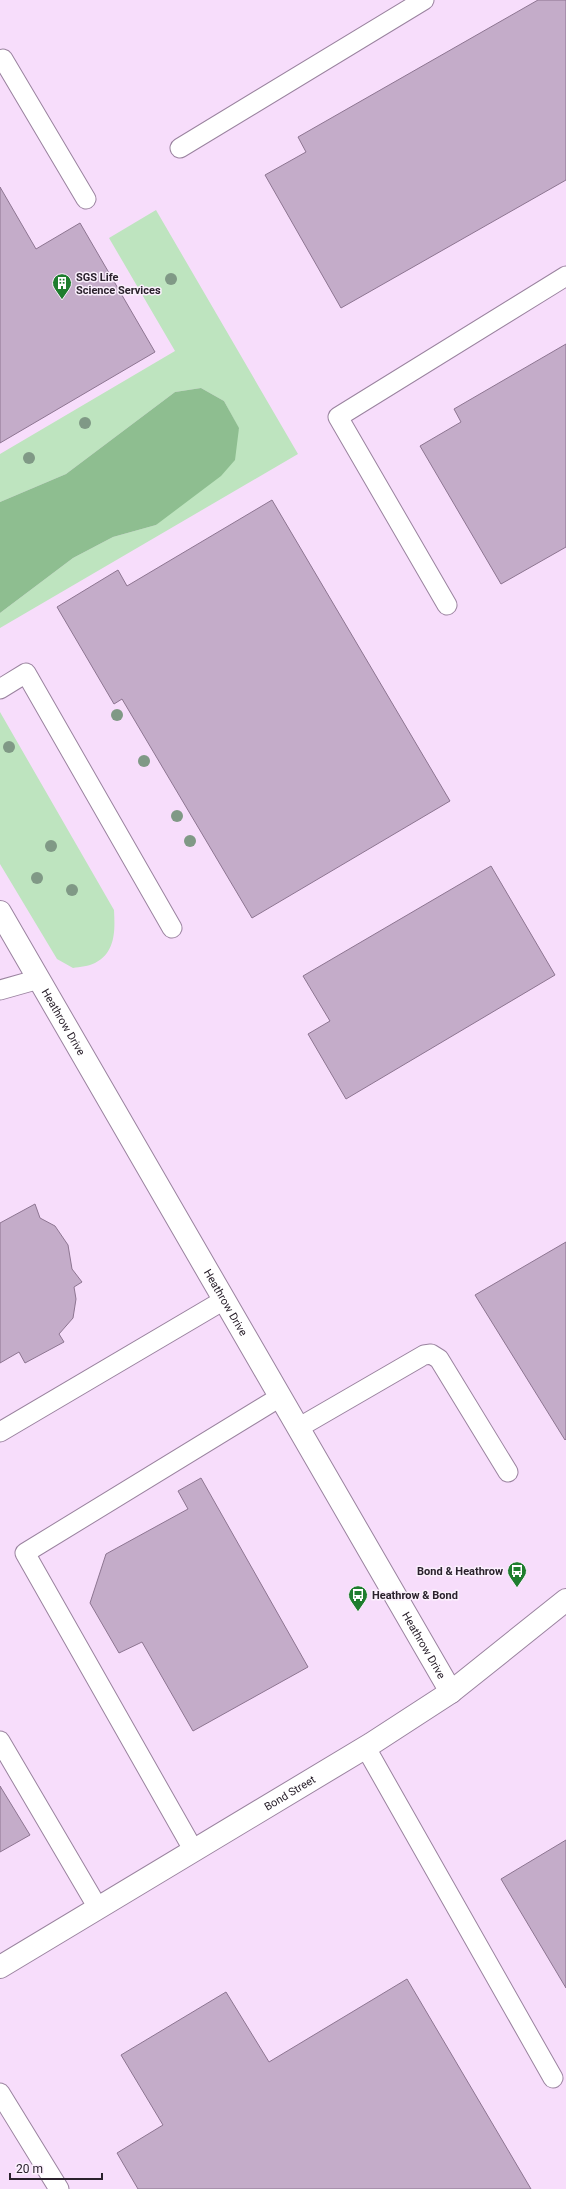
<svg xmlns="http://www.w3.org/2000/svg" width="566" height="2189" viewBox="0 0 566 2189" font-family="Roboto,sans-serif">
<rect width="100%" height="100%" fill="#f7ddfb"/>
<path fill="#bee4bf" d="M156 210 298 454 0 628V613L73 558 113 537 156 525 239 429 224 401 201 388 175 392 66 474 0 502V454L175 351 109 238Z
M0 712 114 910C115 930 116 952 95 963 89 966 80 967 73 968L57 959 0 864Z"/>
<path fill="#8ebe90" d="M201 388 224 401 239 428 235 460 221 476 156 525 113 537 73 558 0 613V502L66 474 175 392Z"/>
<path fill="#c4acc9" stroke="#8d7591" d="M538 0H566V180L341 308 265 175 306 152 298 137Z
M0 187 36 249 80 223 155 352 0 443Z
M566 344V547L501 584 420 446 461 422 454 409Z
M272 500 450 801 252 918 122 699 114 704 57 607 118 570 127 586Z
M491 866 555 975 346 1099 308 1034 330 1021 303 976Z
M35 1204 40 1218 55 1226 68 1245 72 1269 82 1282 74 1287 76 1299 73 1318 59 1334 64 1342 25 1363 19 1352 0 1363V1223Z
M566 1242V1439L565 1440 475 1295Z
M201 1478 308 1667 193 1731 142 1642 119 1653 90 1603 106 1554 188 1509 178 1491Z
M0 1786 30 1835 0 1852Z
M566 1840V1988L501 1879Z
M407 1979 531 2189H138L117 2153 163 2125 121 2055 226 1992 269 2062Z"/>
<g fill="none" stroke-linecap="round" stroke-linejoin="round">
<defs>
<path id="lane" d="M0 61 3 59 86 199
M180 148 424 0
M447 605 338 417 566 276
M0 689 26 673 172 928
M0 990 39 979
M298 1428 424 1355 431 1354 439 1359 508 1472
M0 1432 224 1300
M0 1741 98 1908
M366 1748 553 2078
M194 1851 25 1553 280 1397
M0 2093 59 2189"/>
<g id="street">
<path id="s1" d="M0 912 451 1692"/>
<path id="s2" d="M0 1967 371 1744 451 1692 566 1600"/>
</g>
</defs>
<use href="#lane" stroke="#9a839f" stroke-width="21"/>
<use href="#street" stroke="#9a839f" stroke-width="24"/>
<use href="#lane" stroke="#fff" stroke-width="19"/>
<use href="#street" stroke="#fff" stroke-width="22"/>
</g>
<g fill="#809986">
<circle cx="171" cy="279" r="6"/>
<circle cx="85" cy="423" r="6"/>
<circle cx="29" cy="458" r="6"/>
<circle cx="117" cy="715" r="6"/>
<circle cx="9" cy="747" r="6"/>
<circle cx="144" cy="761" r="6"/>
<circle cx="177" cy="816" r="6"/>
<circle cx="190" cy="841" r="6"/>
<circle cx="51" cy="846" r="6"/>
<circle cx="37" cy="878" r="6"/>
<circle cx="72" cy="890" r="6"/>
</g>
<defs>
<symbol id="building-pin" viewBox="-11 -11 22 30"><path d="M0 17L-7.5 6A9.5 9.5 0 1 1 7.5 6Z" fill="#1e7d2e" stroke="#fbf0fd"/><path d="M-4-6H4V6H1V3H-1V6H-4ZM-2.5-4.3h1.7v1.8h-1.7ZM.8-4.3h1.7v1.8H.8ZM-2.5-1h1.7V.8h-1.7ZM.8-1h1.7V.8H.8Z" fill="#fff"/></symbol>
<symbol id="bus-pin" viewBox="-11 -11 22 30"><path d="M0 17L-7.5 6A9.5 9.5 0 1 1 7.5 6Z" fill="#1e7d2e" stroke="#fbf0fd"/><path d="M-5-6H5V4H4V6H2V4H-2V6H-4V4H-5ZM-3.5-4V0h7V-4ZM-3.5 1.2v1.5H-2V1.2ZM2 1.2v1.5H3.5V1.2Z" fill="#fff"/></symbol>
</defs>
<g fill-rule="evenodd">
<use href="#building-pin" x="51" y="272" width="22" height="30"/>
<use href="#bus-pin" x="506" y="1560" width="22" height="30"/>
<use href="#bus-pin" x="347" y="1584" width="22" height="30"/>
</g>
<g text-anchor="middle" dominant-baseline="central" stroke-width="3" stroke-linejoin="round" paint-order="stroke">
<g font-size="11" font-weight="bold" fill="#2a212c" stroke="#fbf0fd" text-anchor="start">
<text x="76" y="277">SGS Life<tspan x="76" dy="13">Science Services</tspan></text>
<text x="503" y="1571" text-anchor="end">Bond &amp; Heathrow</text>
<text x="372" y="1595">Heathrow &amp; Bond</text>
</g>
<g font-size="11" fill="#2a212c" stroke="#fbf0fd">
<text stroke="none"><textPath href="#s1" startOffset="127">Heathrow Drive</textPath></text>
<text stroke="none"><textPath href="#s1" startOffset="451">Heathrow Drive</textPath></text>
<text stroke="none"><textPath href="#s1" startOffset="847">Heathrow Drive</textPath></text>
<text stroke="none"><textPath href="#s2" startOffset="338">Bond Street</textPath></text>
</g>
</g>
<path d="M10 2173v6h92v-6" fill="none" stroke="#2a212c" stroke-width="2"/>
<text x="16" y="2173" font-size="12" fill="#2a212c" stroke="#fbf0fd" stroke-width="3" paint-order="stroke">20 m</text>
</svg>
